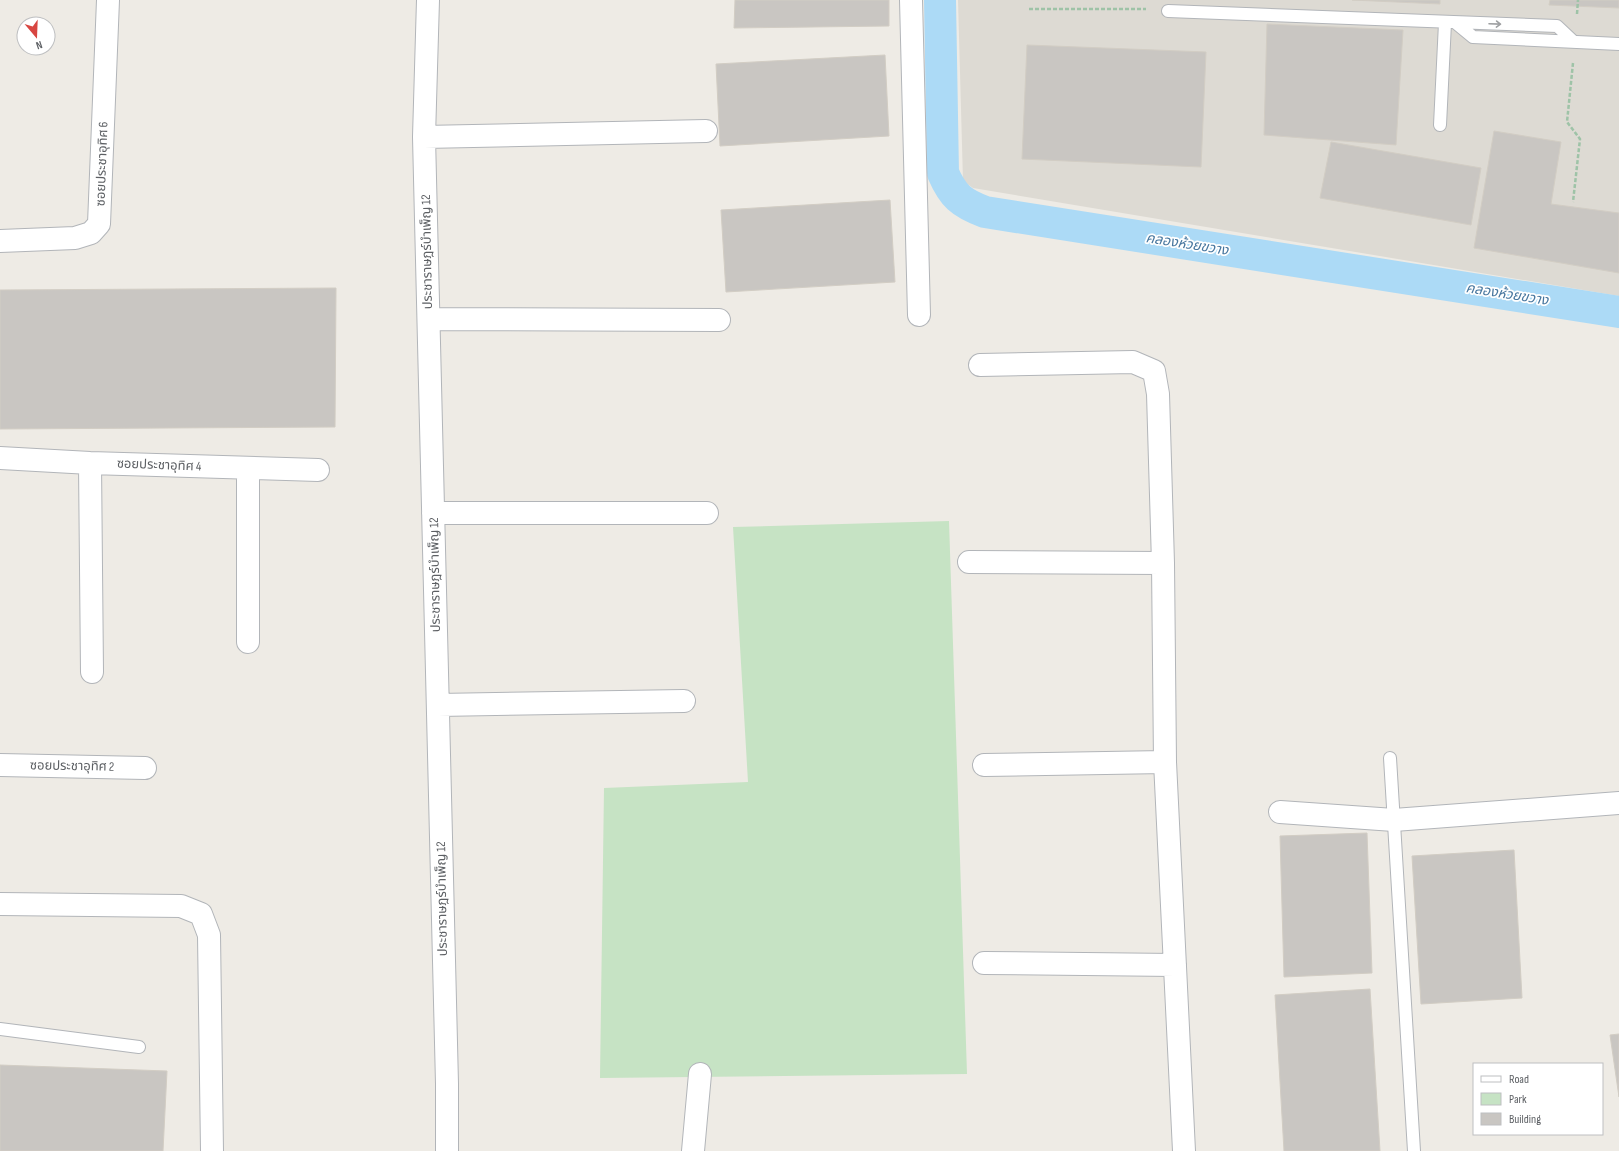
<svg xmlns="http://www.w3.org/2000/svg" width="1619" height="1151" viewBox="0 0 1619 1151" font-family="'Sofia Sans Condensed','Noto Sans Thai',sans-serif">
<rect width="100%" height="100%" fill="#eeebe5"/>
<path fill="#dddad3" d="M958 0H1619V296L973 188 963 181Z"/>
<path fill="#c6e3c4" d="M949 521 967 1074 600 1078 604 788 748 782 733 527Z"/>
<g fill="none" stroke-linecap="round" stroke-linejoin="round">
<path stroke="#acdaf6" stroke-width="32" d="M940 0 943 173C953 196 961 203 985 212L1619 312"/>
</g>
<path fill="#c9c6c2" stroke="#d2cdc4" d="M735 0H889V26L734 28Z
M1352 0H1440V4Z
M1550 0H1619V8L1549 5Z
M1267 24 1403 30 1396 145 1264 135Z
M1027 45 1206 52 1201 167 1022 159Z
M885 55 889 136 720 146 716 64Z
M1494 131 1561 142 1551 204 1619 213V273L1474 248Z
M1331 142 1481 168 1471 225 1320 198Z
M890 200 895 282 726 292 721 210Z
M336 288 335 427 0 429V290Z
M1367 833 1372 973 1284 977 1280 836Z
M1514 850 1522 998 1421 1004 1412 856Z
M1370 989 1380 1151H1284L1275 995Z
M1619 1034V1097L1610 1035Z
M0 1065 167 1071 163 1151H0Z"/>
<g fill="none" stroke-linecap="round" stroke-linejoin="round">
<defs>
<path id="lane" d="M1168 11 1557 26 1574 42
M1456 23 1473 37 1619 44
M1440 125 1445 23
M1390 758 1414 1151
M0 1029 139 1047"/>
<path id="street" d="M428 0 424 137 447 1084V1151
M911 0 919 315
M424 137 706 131
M0 241 75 238 91 233 99 224 108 0
M429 319 719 320
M980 365 1133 362 1154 371 1158 394 1163 563 1165 762 1184 1151
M0 458 90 463 318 470
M90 463 92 672
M433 513H707
M969 562 1163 563
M248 642V468
M438 705 684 701
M0 765 145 768
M984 765 1165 762
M1280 812 1394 820 1619 803
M0 904 181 906 201 914 209 935 212 1151
M984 963 1175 965
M693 1151 700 1074"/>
</defs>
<use href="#lane" stroke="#b2b5b9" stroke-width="14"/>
<use href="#street" stroke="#b2b5b9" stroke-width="24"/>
<path stroke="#9ec3a7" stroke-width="2.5" stroke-dasharray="4 2" stroke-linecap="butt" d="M1029 9H1146
M1577 14 1578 0
M1573 63 1567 122 1580 139 1573 202"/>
<use href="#lane" stroke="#fff" stroke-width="12"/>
<use href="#street" stroke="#fff" stroke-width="22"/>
</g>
<defs><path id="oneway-shaft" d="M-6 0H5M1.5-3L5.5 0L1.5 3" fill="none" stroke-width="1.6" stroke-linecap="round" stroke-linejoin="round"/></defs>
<use stroke="#9ea0a2" href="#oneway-shaft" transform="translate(1495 24) rotate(2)"/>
<g text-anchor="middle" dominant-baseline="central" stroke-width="3.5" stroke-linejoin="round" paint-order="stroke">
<g font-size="13" fill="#5d6064" stroke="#fff">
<text transform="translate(102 164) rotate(-88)">ซอยประชาอุทิศ 6</text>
<text transform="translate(427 252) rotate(-91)">ประชาราษฎร์บำเพ็ญ 12</text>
<text transform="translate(159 465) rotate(2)">ซอยประชาอุทิศ 4</text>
<text transform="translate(435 575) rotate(-91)">ประชาราษฎร์บำเพ็ญ 12</text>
<text transform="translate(72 766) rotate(1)">ซอยประชาอุทิศ 2</text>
<text transform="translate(442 899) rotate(-91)">ประชาราษฎร์บำเพ็ญ 12</text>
</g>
<g font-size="14" font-style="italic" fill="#47769e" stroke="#fff">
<text transform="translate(1187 244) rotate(9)">คลองห้วยขวาง</text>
<text transform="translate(1507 294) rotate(9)">คลองห้วยขวาง</text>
</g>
</g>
<rect x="1473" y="1063" width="130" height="72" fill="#ffffff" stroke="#bebfc1"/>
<rect x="1481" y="1076" width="20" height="6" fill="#ffffff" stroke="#bebfc1"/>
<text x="1509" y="1083" font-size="12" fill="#5d6064">Road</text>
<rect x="1481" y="1093" width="20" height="12" fill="#c6e3c4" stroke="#bebfc1"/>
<text x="1509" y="1103" font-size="12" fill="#5d6064">Park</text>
<rect x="1481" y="1113" width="20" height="12" fill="#c9c6c2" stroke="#bebfc1"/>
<text x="1509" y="1123" font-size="12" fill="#5d6064">Building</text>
<g transform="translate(36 36) rotate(161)"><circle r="19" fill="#ffffff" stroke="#bebfc1"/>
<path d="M0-3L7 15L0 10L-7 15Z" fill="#d84641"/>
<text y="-6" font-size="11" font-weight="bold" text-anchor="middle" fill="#5d6064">N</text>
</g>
</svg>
